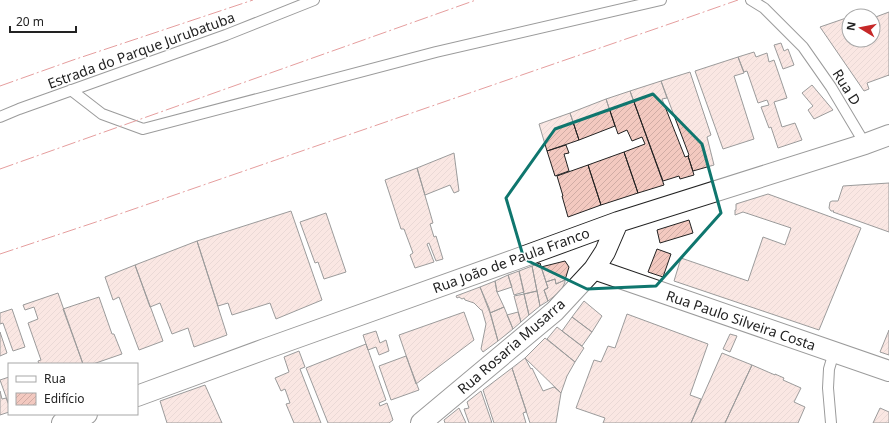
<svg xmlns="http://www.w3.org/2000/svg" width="889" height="423" viewBox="0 0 889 423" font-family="'Noto Sans',sans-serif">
<defs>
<pattern id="building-hatch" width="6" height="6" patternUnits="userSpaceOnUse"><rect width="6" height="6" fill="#f3c9c0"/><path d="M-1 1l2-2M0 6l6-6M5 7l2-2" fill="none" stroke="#d0aca5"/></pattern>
</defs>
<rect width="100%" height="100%" fill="#fff"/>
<path fill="url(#building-hatch)" stroke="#222" d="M889 12V76V75L867 83 869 89 864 91 820 27 849 17V40H873V18Z
M781 43 784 51 788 49 794 65 783 69 774 45Z
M754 52 756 57 767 53 769 62 774 60 787 98 774 102 782 127 795 123 802 140 778 148 771 127 769 128 761 107 769 105 767 100 758 103 747 71 744 72 738 57Z
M738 57 744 73 734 76 754 139 723 149 695 71Z
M690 72 711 135 707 137 714 165 693 171 688 156 689 155 661 81Z
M661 81 667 98 662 99 685 157 688 156 694 175 680 179 679 176 663 181 630 91Z
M812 85 833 110 814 119 808 110 813 106 802 93Z
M630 91 664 185 638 193 624 152 645 144 642 137 632 141 627 130 618 134 606 99Z
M606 99 615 126 579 140 570 113Z
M570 113 579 140 547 151 539 124Z
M566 145 569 153 564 154 569 171 555 176 547 151Z
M624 152 638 193 601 205 588 165Z
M454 153 459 191 454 193 450 185 425 195 417 168Z
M588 165 601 205 568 217 562 196H563L557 176Z
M417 168 433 223 430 224 434 237 436 236 443 259 436 261 429 243 427 244 434 262 415 268 410 255 413 253 404 229H401L385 180Z
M889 183V232L833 212 834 211H831L829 208 830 202 832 201H838L843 186Z
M768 194 861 228 819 330 674 281 681 258 748 281 763 237 785 245 791 228 743 212 735 215V210H736V204Z
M291 211 322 300 276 319 270 303 232 315 228 303 218 306 197 241Z
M326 213 346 272 324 279 318 262 315 263 300 222Z
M689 220 693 233 660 243 657 230Z
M197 241 227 335 194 347 188 328 172 334 160 303 150 307 135 265Z
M657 249 671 254 663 277 648 272Z
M565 261 569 267 565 280 556 284 555 279 546 282 541 267Z
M540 263 548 288 544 290 548 301 540 306 532 266Z
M135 265 163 341 139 350 119 297 113 300 105 277Z
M532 266 537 291 524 294 519 271Z
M519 271 524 292 514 295 508 275Z
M508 275 512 287 497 292 495 281Z
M555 279 556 284 565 280V282L561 291 548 301 544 290 548 288 546 282Z
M495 281 497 292 504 307 490 313 480 287Z
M480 287 489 308 498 341 483 352 481 349 486 324 482 310H481L474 303 465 300 464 298 462 299 459 297 457 298 456 296Z
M537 291 540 306 529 315 524 294Z
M58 293 83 364H39L38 361 41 360 28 323 38 319 34 307 25 310 23 305Z
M524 294 529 315 521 322 514 296Z
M99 297 112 334H114L122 354 93 364H83L63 309Z
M584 301 602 316 592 332 572 317Z
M504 307 513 329 498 341 490 313Z
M12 309 25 347 13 351 3 323 0 324V313Z
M464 312 474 340 416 384 399 335Z
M518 312 521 322 513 329 507 315Z
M627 314 708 344 690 395 701 399 691 423H603L605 418 576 408 594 360 601 362 608 346 615 348Z
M572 317 592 332 582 346 562 331Z
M557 327 584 348 575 362 547 339Z
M889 330V355L880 352Z
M376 331 380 343 386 340 389 351 379 355 376 347 368 350 363 335Z
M0 332 7 353 0 356Z
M730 334 737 336 730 352 723 349Z
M545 338 575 362 567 376 561 393 525 358Z
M366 344 386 400 379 403 380 406 387 403 393 420 389 423H328L306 368Z
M299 351 305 367 300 369 321 423H294L286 404 290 403 285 389 281 391 275 378 289 372 284 357Z
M722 353 752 365 725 423H691Z
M406 356 419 390 391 400 379 366Z
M525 358 531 369 532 368 543 391 554 387 561 393 556 423H530L512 368Z
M752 365 775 375V374L784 378 783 380 801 388 794 402 805 407 798 423H725Z
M512 368 526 410V412L523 413 526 423H494L483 390Z
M9 377V405L0 380Z
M205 385 222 423H167L160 401Z
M0 391 2 399 6 398 9 405V412L0 415Z
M481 391 492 423H469L464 409 469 408 467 402Z
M459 408 466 423H445L444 420Z
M880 408 889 412V423H873Z"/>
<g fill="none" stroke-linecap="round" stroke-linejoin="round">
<defs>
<path id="lane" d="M751 0 764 8 803 47 831 87 865 144
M71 90 102 114 143 129 436 52 661 0
M0 117 19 109 226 35 314 0
M831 423 828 388 829 369 834 352"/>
<path id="street" d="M594 269 889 371
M137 396 265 349 514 260 618 222 865 144 889 135
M62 423 87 414
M421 423 555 311 594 269 605 252 618 222"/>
</defs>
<use href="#lane" stroke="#222" stroke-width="12"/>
<use href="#street" stroke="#222" stroke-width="22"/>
<use href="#lane" stroke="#fff" stroke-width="10"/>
<use href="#street" stroke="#fff" stroke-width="20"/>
<path stroke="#c62828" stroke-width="1" stroke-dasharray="14 3 2 3" stroke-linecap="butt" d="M0 86 73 60 253 0
M0 169 476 0
M0 254 105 219 678 21 738 0"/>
</g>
<path d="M0 0H889V423H0ZM653 94 702 144 721 213 656 286 587 289 524 259 506 198 555 129Z" fill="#fff" fill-opacity=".55" fill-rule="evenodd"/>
<path fill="none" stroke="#0f766e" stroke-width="3" stroke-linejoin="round" d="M653 94 702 144 721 213 656 286 587 289 524 259 506 198 555 129Z"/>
<g text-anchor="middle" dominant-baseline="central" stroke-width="3" stroke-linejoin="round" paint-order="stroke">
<g font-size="14" fill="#222" stroke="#fff">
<text transform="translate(141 50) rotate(-20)">Estrada do Parque Jurubatuba</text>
<text transform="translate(847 87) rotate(58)">Rua D</text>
<text transform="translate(511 260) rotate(-20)">Rua João de Paula Franco</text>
<text transform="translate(741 320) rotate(19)">Rua Paulo Silveira Costa</text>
<text transform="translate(511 346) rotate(-41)">Rua Rosaria Musarra</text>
</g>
</g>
<rect x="8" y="363" width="130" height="52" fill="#ffffff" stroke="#a7a7a7"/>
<rect x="16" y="376" width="20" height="6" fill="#ffffff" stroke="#a7a7a7"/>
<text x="44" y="383" font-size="12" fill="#222222">Rua</text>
<rect x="16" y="393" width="20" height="12" fill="url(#building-hatch)" stroke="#a7a7a7"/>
<text x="44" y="403" font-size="12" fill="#222222">Edifício</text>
<g transform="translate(861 28) rotate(280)"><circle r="19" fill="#ffffff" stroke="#a7a7a7"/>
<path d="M0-3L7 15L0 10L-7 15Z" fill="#c62828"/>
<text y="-6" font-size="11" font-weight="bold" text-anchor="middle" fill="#222222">N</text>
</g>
<path d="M10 26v6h66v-6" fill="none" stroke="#222222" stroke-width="2"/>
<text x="16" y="26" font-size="12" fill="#222222" stroke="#ffffff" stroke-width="3" paint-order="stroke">20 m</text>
</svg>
